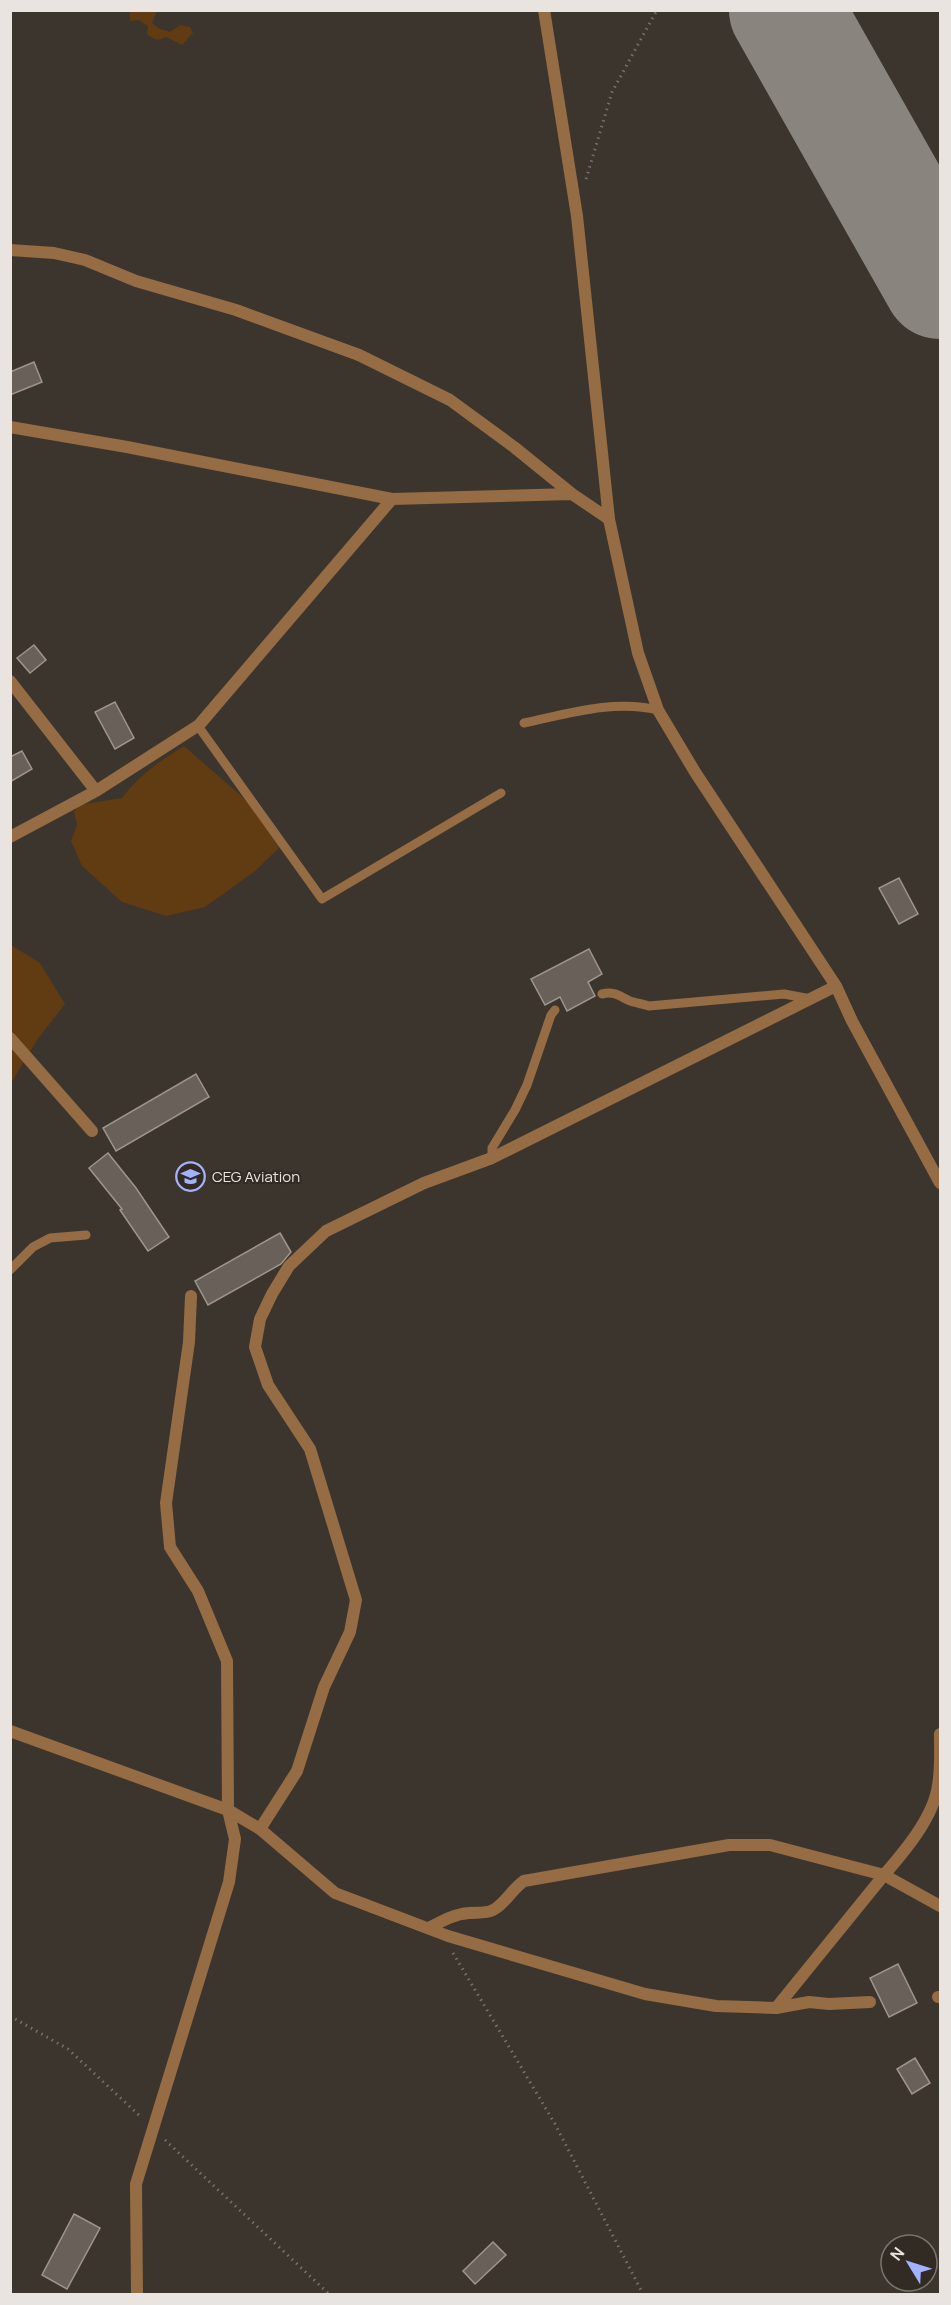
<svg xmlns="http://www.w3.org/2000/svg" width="951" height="2305" viewBox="0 0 951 2305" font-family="Manrope,sans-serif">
<rect width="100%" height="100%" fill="#3c352e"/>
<path fill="#613b11" d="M130 11H157L152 23 160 29 170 32 180 25 190 27 193 33 182 45 166 37C158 41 154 40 147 34L148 26 139 20 130 21Z
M184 746 262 814 283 844 255 871 205 907 166 916 122 902 82 866 71 841 77 825 74 812 78 805 122 798C139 775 160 761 184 746Z
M11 945 40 963 65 1004 37 1040 11 1083Z"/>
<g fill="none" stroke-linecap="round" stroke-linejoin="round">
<path stroke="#8a847e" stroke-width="114" d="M786 10 940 282"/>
</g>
<path fill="#696159" stroke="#9e958d" stroke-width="1.5" d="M34 362 42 382 10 395V372Z
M34 645 46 660 30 673 17 658Z
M115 702 134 738 115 749 95 712Z
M22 751 32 769 10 782V757Z
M899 878 918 914 899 924 879 888Z
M589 949 602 974 588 982 595 996 567 1011 560 997 545 1005 531 979Z
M196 1074 209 1097 116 1151 103 1128Z
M108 1153 136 1188 169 1237 148 1251 120 1210 122 1209 89 1168Z
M280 1233 291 1252 281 1264 208 1305 195 1281Z
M898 1964 917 2003 889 2017 870 1978Z
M915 2058 930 2083 912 2094 897 2069Z
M74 2214 100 2228 67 2289 42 2275Z
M493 2242 506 2255 475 2284 463 2271Z"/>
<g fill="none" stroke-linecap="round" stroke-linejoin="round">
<path stroke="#77716b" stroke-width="3" stroke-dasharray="1.5 4.5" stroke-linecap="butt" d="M586 179 612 92 657 10
M453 1953 555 2124 643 2294
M10 2016 68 2049 142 2118
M165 2140 329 2294"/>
<path stroke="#956c44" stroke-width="9" d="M524 723C567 714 614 699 658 710
M198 726 322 899 501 793
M602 994C615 991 619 996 630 1001 636 1003 643 1004 649 1006L784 994 811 999
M492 1158V1148L515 1110 527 1085 551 1015 555 1010
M10 1270 33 1247 50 1238 86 1235"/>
<path stroke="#956c44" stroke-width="12" d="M544 10 577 216 609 519 638 653 658 710 695 772 836 986 852 1021 940 1183
M10 250 54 253 85 260 136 281 236 310 359 355 450 400 514 447 572 494 609 519
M10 427 127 447 392 499 572 494
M10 681 96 791
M10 837 96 791 199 725 392 499
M10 1038 92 1131
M10 1731 228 1810 260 1829 335 1893 448 1936 645 1994 716 2006 776 2008 884 1875 940 1906
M260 1829 297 1771 324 1687 350 1632 356 1600 310 1449 268 1385 255 1347 260 1319 272 1294 289 1266 326 1231 424 1183 492 1158 836 986
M429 1928C442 1921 454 1914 469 1913 477 1912 485 1914 493 1910 505 1904 512 1889 524 1881L729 1845H770L884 1875C904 1852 934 1817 938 1785 941 1769 940 1751 940 1734
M938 1997H940
M776 2008 809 2002 829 2004 870 2002
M137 2294 136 2184 229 1882 235 1839 228 1810 227 1661 198 1591 170 1547 166 1503 189 1342 191 1296"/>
</g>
<defs>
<symbol id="school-ring" viewBox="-11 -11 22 22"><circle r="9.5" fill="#322b24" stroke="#a3b2fd" stroke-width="1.5"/><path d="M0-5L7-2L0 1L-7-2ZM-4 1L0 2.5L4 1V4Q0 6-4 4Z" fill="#a3b2fd"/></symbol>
</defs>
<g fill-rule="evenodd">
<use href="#school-ring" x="174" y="1160" width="33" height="33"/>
</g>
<g text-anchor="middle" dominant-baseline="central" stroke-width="4.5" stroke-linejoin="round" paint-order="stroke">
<g font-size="15" fill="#e9e4e0" stroke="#322b24" text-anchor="start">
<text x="212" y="1176">CEG Aviation</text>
</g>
</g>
<rect width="951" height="2305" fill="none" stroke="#e9e4e0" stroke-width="24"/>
<g transform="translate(909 2263) rotate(308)"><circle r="28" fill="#322b24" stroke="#7b756f" stroke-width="1.5"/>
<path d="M0-4.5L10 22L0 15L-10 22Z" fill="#a3b2fd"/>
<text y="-9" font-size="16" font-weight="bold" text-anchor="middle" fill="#e9e4e0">N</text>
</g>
</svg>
